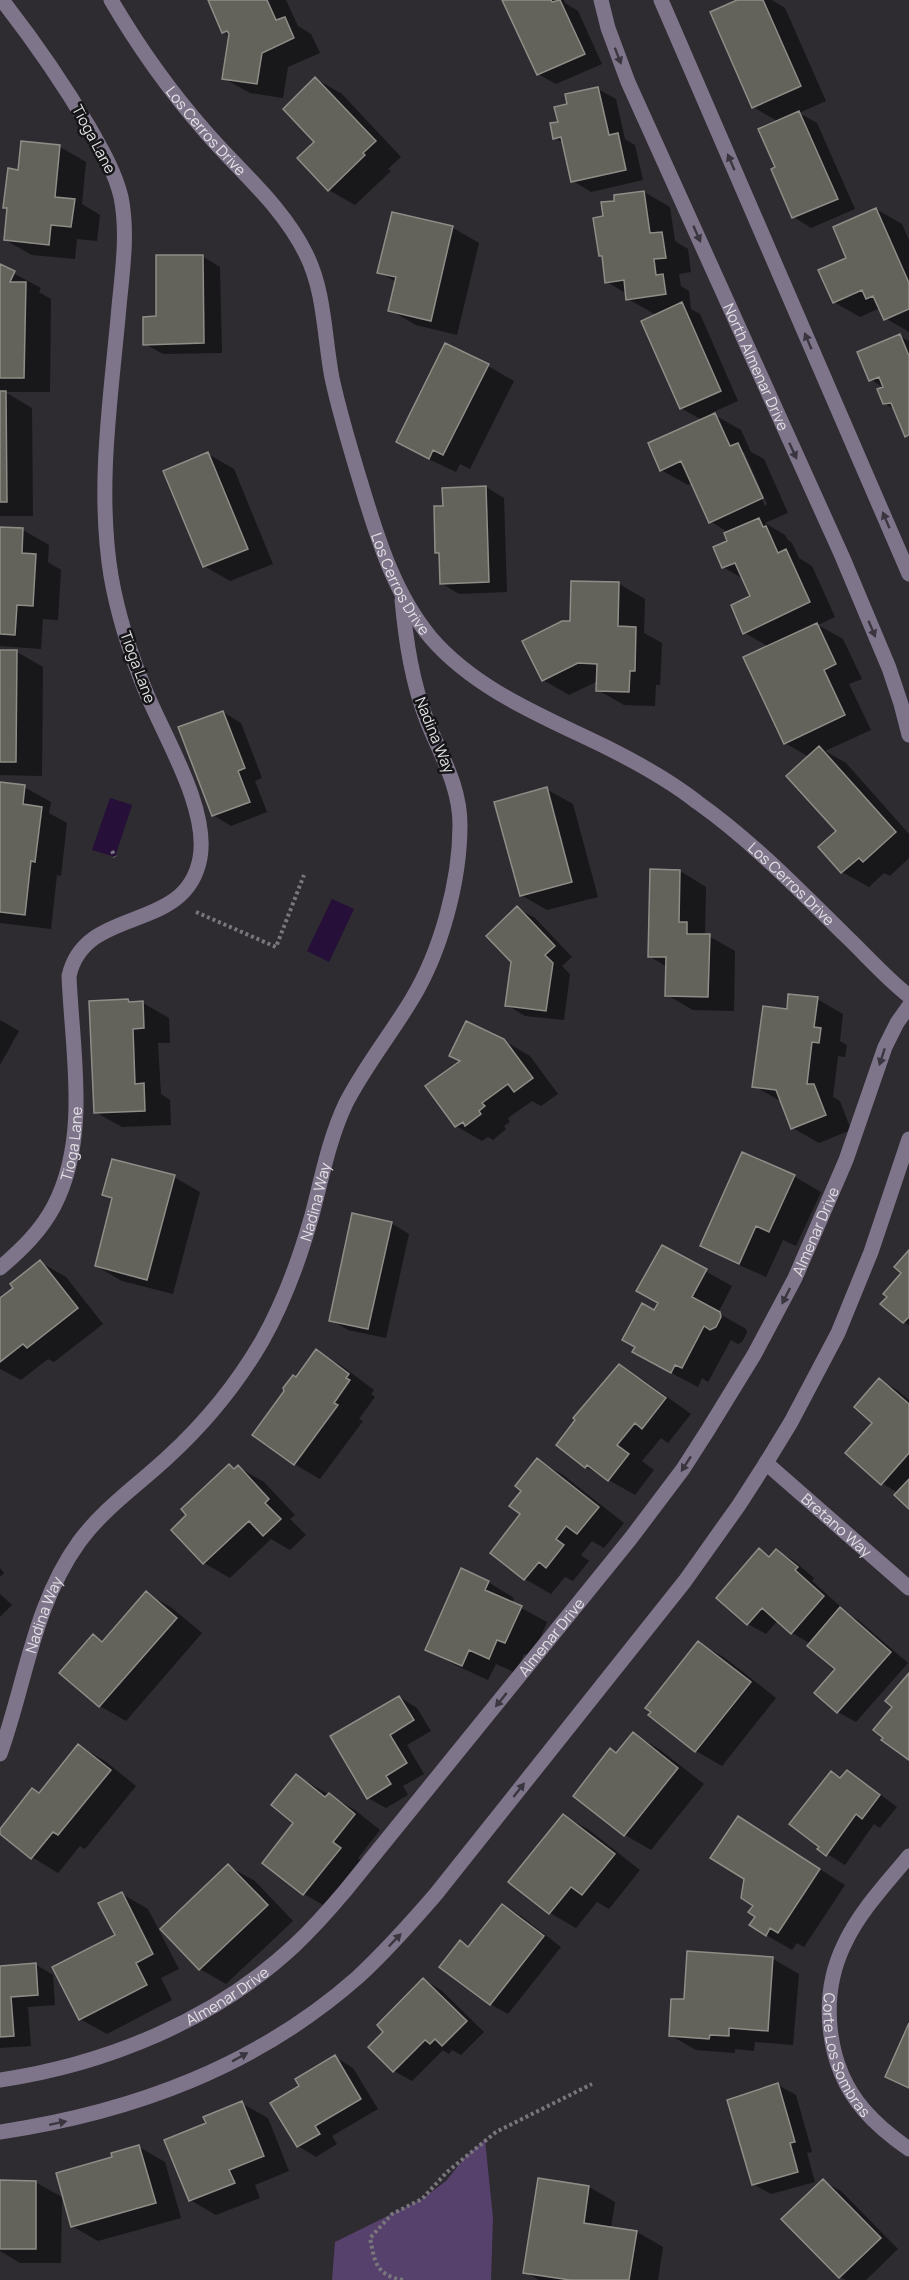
<svg xmlns="http://www.w3.org/2000/svg" width="909" height="2280" viewBox="0 0 909 2280" font-family="Manrope,sans-serif">
<rect width="100%" height="100%" fill="#2e2b31"/>
<path fill="#56416c" d="M485 2140 493 2218 491 2280H332L335 2242 422 2199 446 2181 466 2156Z"/>
<path fill="#260f39" d="M110 798 132 805 115 857 92 850Z
M332 899 354 909 329 962 307 951Z"/>
<path fill="#0007" fill-rule="evenodd" d="M209 0H286L298 26 311 34 320 53 288 67 283 98 250 93 223 78 230 36 223 32Z
M504 0H564L565 3 578 11 602 64 556 84 538 74Z
M741 0H772L785 8 826 101 799 113 817 123 855 209 811 228 794 217 773 170 777 168 779 122 753 107Z
M316 79 342 94 401 157 388 169 391 171 355 205 329 190 316 142Z
M598 89 616 99 625 139 635 145 643 180 591 192 573 181 564 143 554 138 569 105Z
M22 143 60 147 86 162 82 204 100 215 97 241 77 239 75 259 32 255 5 240 8 209 5 207 19 171Z
M644 192 670 207 675 241 688 249 691 272 679 274 681 286 689 291 691 309 700 314 738 401 711 413 741 430 751 452 764 459 788 513 765 523 785 535 788 540 792 543 799 558 812 566 835 617 818 625 843 639 862 679 849 684 871 730 825 751 846 763 909 834V858L890 876 884 873 869 887 842 872 820 847 838 831 809 757 785 743 769 647 745 633 752 597 745 580 723 567 729 533 710 521 692 483 688 485 661 470 702 420 681 408 656 315 628 299 627 294 607 282 603 257 600 255 604 218 616 202ZM741 452H744L767 504 765 506Z
M876 209 902 224 909 240V332L885 318 880 308 860 317 834 302 848 258Z
M393 214 453 228 479 243 457 335 416 325 390 310 396 282 379 272Z
M202 256 220 267 222 353 163 354 145 344 158 318Z
M0 266 41 288 39 292 51 299 50 392H5L32 408 33 516H0V393H4L0 390Z
M900 336 909 341V437L906 436 894 409 884 403V388L870 379Z
M488 366 514 381 470 469 460 464 456 472 424 457Z
M208 454 234 469 273 564 230 581 204 566Z
M486 487 504 498 507 592 459 594 441 583 444 508Z
M0 528 23 530 49 545 48 562 61 570 58 620 43 619 41 649 0 646Z
M619 584 645 599 644 633 662 643 660 685H656L655 706 624 705 598 690V681L569 695 543 680 571 622Z
M0 652H17L43 667 42 776 0 775Z
M223 712 241 723 262 778 255 781 267 812 231 826 213 815Z
M0 784 24 787 51 802 49 813 67 823 61 876 57 875 51 929 0 923Z
M546 789 573 804 598 897 547 910 521 895Z
M680 871 706 887 705 934 735 951 734 1011 693 1010 667 995V967L649 956Z
M517 908 535 918 572 957 562 966 570 974 564 1020 525 1016 507 1005Z
M817 999 843 1014 840 1041 847 1045 845 1057 838 1056 833 1097 840 1101 851 1130 819 1143 793 1128 782 1102 754 1086 788 1011Z
M128 1000 133 1003H143L169 1018 170 1043H158L161 1094 170 1100 171 1125 122 1127 95 1112Z
M0 1020 19 1031 0 1065Z
M503 1040 530 1056 558 1094 541 1106 532 1101 508 1118 510 1122 504 1126 506 1129 493 1140 488 1137 482 1141 456 1126Z
M743 1154 795 1177 821 1192 796 1246 783 1240 766 1277 728 1260 702 1245Z
M174 1177 200 1192 173 1294 122 1281 96 1266 113 1200 104 1195Z
M391 1223 409 1234 386 1338 348 1330 331 1320Z
M662 1247 732 1286 718 1313 746 1329 747 1333 742 1342 738 1344 731 1340 708 1382 702 1378 698 1387 660 1367 654 1312 660 1303Z
M909 1252V1325L904 1322 889 1296 903 1273Z
M40 1262 66 1277 103 1324 54 1362 48 1359 21 1380 0 1369V1300Z
M316 1351 342 1366 374 1390 371 1394 375 1397 359 1419 363 1421 320 1479 294 1464 285 1392Z
M619 1366 645 1381 691 1414 668 1443 661 1438 642 1461 654 1470 635 1495 586 1467 558 1445Z
M879 1380 897 1390 909 1400V1507L898 1493 882 1483 874 1422Z
M537 1460 563 1475 624 1523 604 1548 592 1541 581 1555 589 1561 573 1581 565 1577 551 1594 525 1579 492 1552 522 1514 523 1490Z
M230 1465 236 1469 238 1467 264 1482 295 1515 290 1519 306 1535 290 1550 271 1539 230 1578 204 1563 173 1530 188 1516Z
M759 1550 771 1557 776 1550 794 1561 814 1578 812 1581 841 1607 839 1609 858 1620 908 1663 856 1722 838 1712 837 1669 811 1644 792 1633 778 1620 766 1634 748 1624Z
M0 1568 4 1573 0 1577Z
M488 1582 514 1598 512 1603 547 1622 532 1657 524 1654 516 1673 496 1664 488 1680 453 1664 427 1649Z
M146 1593 172 1608 202 1633 126 1721 100 1706 61 1672 93 1636 104 1642Z
M0 1594 12 1605 0 1617Z
M699 1643 725 1658 776 1698 722 1766 696 1751Z
M399 1697 417 1708 431 1731 407 1745 424 1774 403 1786 408 1795 386 1808 368 1798Z
M633 1734 659 1749 704 1784 651 1850 625 1835 575 1796 617 1754Z
M79 1746 105 1761 136 1786 85 1849 80 1846 58 1873 32 1857 0 1831 40 1794Z
M847 1772 865 1783 897 1807 880 1828 874 1824 845 1865 819 1849 842 1779Z
M297 1776 355 1810 380 1830 358 1858 366 1864 330 1909 304 1894 295 1823Z
M563 1815 589 1830 640 1870 609 1909 597 1902 576 1928 550 1913Z
M738 1818 845 1885 804 1947 797 1943 792 1950 766 1935 757 1917 746 1878Z
M228 1866 255 1881 293 1921 226 1984 200 1969Z
M122 1894 148 1909 179 1969 161 1978 172 2000 107 2034 80 2019 117 1936Z
M503 1905 521 1916 561 1947 508 2014 490 2004 460 1942 470 1947Z
M773 1959 799 1974 793 2045 755 2042 754 2051 735 2049V2053L696 2050 670 2035Z
M35 1964 53 1975 55 2005 28 2007 31 2046 0 2048V1967Z
M424 1980 441 1990 484 2032 461 2055 452 2050 449 2054 443 2050 412 2081 394 2071 386 2032Z
M335 2057 353 2068 378 2109 332 2136 337 2144 316 2157 298 2146 301 2086Z
M778 2085 796 2095 812 2152 807 2153 815 2182 771 2194 753 2184Z
M241 2103 268 2118 289 2171 255 2185 260 2198 216 2215 190 2200 208 2124Z
M139 2147 165 2162 181 2218 98 2241 72 2226 114 2158Z
M539 2180 589 2187 615 2202 611 2228 637 2232 663 2247 658 2280H539L525 2272Z
M0 2181 35 2182 62 2197 61 2263H20L0 2251Z
M823 2181 841 2191 898 2249 866 2280H846L840 2277Z"/>
<path fill="#63625b" stroke="#8f8d87" stroke-width="1.5" d="M208 0H267L276 20 285 17 294 38 262 53 257 84 222 79 229 34 227 31 222 33Z
M502 0H551L552 2 560 0 585 54 537 75Z
M737 0H763L801 86 752 108 710 12Z
M315 77 376 141 363 153 365 155 328 191 297 158 314 142 283 109Z
M598 87 609 135 618 133 626 170 571 182 561 137 553 139 550 123 558 122 554 107 567 104 565 94Z
M799 111 838 199 792 218 771 169 775 167 758 129Z
M21 141 60 145 55 197 75 199 71 227 51 225 49 245 4 240 7 208H3L8 168 18 170Z
M644 191 650 233 662 232 666 258 654 259 656 275 663 274 666 294 626 300 624 280 605 283 602 256H599L593 218 603 216 601 202 614 201V195Z
M876 208 909 283V309L884 320 873 296 866 299 862 290 833 303 818 270 846 258 833 227Z
M392 212 453 226 431 321 388 311 396 277 377 273Z
M156 255H203L204 343 143 345V317L156 316Z
M0 264 15 271 10 282H26L24 378H0Z
M682 302 721 391 680 409 641 321Z
M900 334 909 356V435L905 437 891 403 883 404 877 389 883 387 879 377 869 381 857 352Z
M445 343 489 364 443 455 433 450 429 459 396 442Z
M0 391H6L7 502H0Z
M715 413 730 446 738 443 763 498 709 523 681 461 660 471 648 443Z
M208 452 248 549 203 567 163 471Z
M486 486 489 582 440 584 439 553H435L434 506H443L442 488Z
M759 518 763 527 766 526 778 553 786 549 810 602 743 634 731 605 750 596 735 563 722 568 713 547 727 541 724 533Z
M0 527 23 528 22 553 36 554 33 606 17 605 15 635 0 634Z
M571 581 619 582 618 626 636 627 635 671H630L629 692 596 691 597 664 578 663 542 681 522 641 562 621H570Z
M817 623 836 664 824 670 845 715 784 744 743 657Z
M0 650H17L16 762H0Z
M223 711 245 768 238 771 250 802 212 816 178 727Z
M819 746 896 832 863 862 859 858 841 873 818 847 836 831 786 776Z
M0 782 25 785 23 804 42 807 35 862 31 861 25 915 0 912Z
M547 787 572 882 520 896 494 802Z
M650 869 680 870 679 922H687V934H710L708 997 665 996 666 957H648Z
M517 906 555 946 545 955 553 963 546 1011 505 1006 511 962 486 936Z
M788 994 818 997 814 1027 821 1028 819 1043 812 1042 807 1084H814L826 1115 791 1129 776 1090 752 1087 763 1006 787 1009Z
M128 999 129 1002 143 1001 144 1028 133 1029 135 1084 144 1083 145 1111 94 1113 89 1001Z
M466 1021 504 1039 533 1078 514 1092 508 1084 482 1103 485 1106 479 1111 481 1114 465 1126 463 1122 455 1127 425 1086 460 1061 449 1056Z
M742 1152 795 1175 769 1232 756 1226 739 1264 700 1246Z
M112 1159 175 1175 147 1280 95 1266 112 1198 102 1195Z
M352 1213 392 1222 368 1329 329 1321Z
M662 1245 707 1269 692 1297 720 1312 721 1317 716 1327 710 1330 704 1326 682 1368 675 1365 671 1373 632 1352 635 1347 622 1340 642 1303 654 1310 658 1303 636 1291Z
M909 1250V1317L903 1323 880 1304 887 1297 883 1294 901 1273 894 1267Z
M40 1260 78 1308 27 1348 23 1344 0 1362V1298L13 1288 10 1284Z
M316 1349 349 1374 346 1378 350 1380 334 1403 338 1405 294 1465 252 1435 284 1391 283 1388 293 1375 296 1377Z
M619 1364 666 1398 642 1429 635 1423 617 1445 629 1454 608 1481 587 1465 585 1468 556 1445 575 1420 573 1418Z
M879 1378 909 1404V1453L881 1485 845 1453 872 1423 854 1407Z
M537 1458 599 1507 577 1534 566 1526 556 1539 564 1545 546 1568 539 1562 524 1580 490 1553 520 1514 509 1506 521 1491 515 1486Z
M229 1464 234 1469 238 1465 269 1499 265 1503 281 1519 263 1536 249 1521 203 1564 171 1530 186 1515 181 1509Z
M909 1479V1509L894 1495Z
M759 1548 769 1557 776 1549 798 1567 795 1570 824 1596 791 1634 762 1608 747 1625 716 1598Z
M461 1568 489 1581 485 1590 522 1606 505 1643 497 1640 489 1659 469 1650 462 1666 425 1650Z
M146 1591 177 1618 99 1707 59 1673 93 1634 102 1642Z
M840 1607 891 1652 837 1713 814 1693 835 1669 807 1646Z
M698 1641 751 1682 695 1752 648 1715 651 1712 645 1708Z
M909 1673V1760L881 1740 883 1738 873 1730 892 1707 885 1701Z
M399 1696 414 1720 390 1735 407 1763 386 1776 391 1784 367 1799 330 1736Z
M633 1732 678 1768 624 1836 573 1796 610 1748 616 1753Z
M78 1744 111 1770 58 1835 53 1832 31 1859 0 1834V1829L32 1788 39 1793Z
M847 1770 880 1795 862 1819 856 1814 826 1856 817 1849 819 1847 789 1824 831 1771 840 1778Z
M296 1774 325 1797 329 1793 355 1814 333 1842 341 1848 303 1895 262 1863 293 1823 271 1805Z
M563 1814 615 1854 582 1895 571 1887 549 1914 508 1882Z
M738 1816 820 1869 778 1933 770 1928 766 1936 749 1925 755 1917 748 1912 753 1906 741 1898 744 1879 710 1858Z
M228 1864 268 1905 199 1970 160 1929Z
M122 1892 153 1954 136 1963 147 1985 79 2020 52 1967 115 1935 98 1903Z
M502 1904 544 1936 490 2005 439 1967 460 1940 468 1947Z
M687 1951 773 1957 768 2031 729 2028V2036L710 2035 709 2039 669 2036 671 1999H684Z
M36 1963 38 1995 11 1997 14 2036 0 2037V1966Z
M423 1978 467 2021 442 2046 435 2039 430 2044 425 2040 393 2072 368 2047 383 2032 377 2025Z
M909 2023V2088L885 2077Z
M335 2055 361 2099 315 2126 320 2134 297 2147 270 2103 299 2086 295 2079Z
M778 2083 795 2142 790 2143 798 2172 752 2185 727 2100Z
M242 2101 264 2156 229 2170 235 2183 189 2201 164 2140 206 2123 203 2117Z
M139 2145 156 2203 71 2227 56 2173 112 2157 111 2153Z
M538 2178 589 2186 584 2223 637 2231 629 2280H570L523 2273Z
M823 2179 881 2238 839 2278 781 2219Z
M0 2180 36 2181V2249H0Z"/>
<g fill="none" stroke-linecap="round" stroke-linejoin="round">
<path stroke="#79777c" stroke-width="4" stroke-dasharray="3 3" stroke-linecap="butt" d="M112 851 115 857
M196 912 276 947 304 875
M403 2280C376 2275 375 2263 370 2238L392 2214 422 2199 447 2172 496 2132 592 2084"/>
<g stroke="#7f758b" stroke-width="15">
<path id="s1" d="M111 0C138 46 169 90 204 130 239 171 282 205 306 254 325 292 324 336 332 378 340 415 351 451 362 487 378 540 395 595 431 638 477 691 545 717 606 747 638 763 669 780 697 802 752 841 798 889 846 936 867 956 886 978 909 996"/>
<path id="s2" d="M601 0 608 28 628 82 842 556 889 668 901 704 909 735"/>
<path d="M661 0 909 574"/>
<path id="s3" d="M0 1268C21 1250 41 1231 54 1206 90 1137 72 1051 69 976 85 904 186 935 200 858 209 809 165 738 146 692 131 656 118 616 111 576 97 490 110 404 118 318 121 279 129 237 121 197 115 172 102 150 89 127 63 83 34 41 2 0"/>
<path id="s4" d="M766 1463 909 1588"/>
<path id="s5" d="M0 1754C26 1682 33 1606 79 1542 103 1509 138 1485 168 1457 204 1424 237 1384 262 1341 284 1302 300 1258 312 1215 322 1177 329 1139 346 1103 365 1066 391 1034 412 999 441 951 460 881 460 825 460 786 441 756 427 721 412 682 406 642 402 600"/>
<path id="s6" d="M909 1856C886 1884 859 1912 844 1945 819 1997 826 2066 864 2110 877 2125 893 2138 909 2149"/>
<path id="s7" d="M0 2080C107 2064 215 2020 295 1945 313 1928 329 1910 345 1891L631 1538 683 1469 708 1430 754 1355 795 1278 846 1160 885 1047 897 1023 909 1006"/>
<path d="M0 2132C133 2112 256 2067 358 1977 386 1951 411 1923 436 1894L685 1581 739 1505 766 1463 791 1422 838 1333 871 1252 909 1139"/>
</g>
</g>
<defs><path id="oneway-solid" d="M-6-.8H1V-3.2L6.5 0L1 3.2V.8H-6Z" transform="scale(1.5)"/></defs>
<g fill="#3a3640">
<use href="#oneway-solid" transform="translate(618 56) rotate(69)"/>
<use href="#oneway-solid" transform="translate(731 162) rotate(-113)"/>
<use href="#oneway-solid" transform="translate(697 234) rotate(66)"/>
<use href="#oneway-solid" transform="translate(808 341) rotate(-113)"/>
<use href="#oneway-solid" transform="translate(793 451) rotate(65)"/>
<use href="#oneway-solid" transform="translate(886 520) rotate(-113)"/>
<use href="#oneway-solid" transform="translate(872 629) rotate(67)"/>
<use href="#oneway-solid" transform="translate(882 1057) rotate(108)"/>
<use href="#oneway-solid" transform="translate(786 1296) rotate(117)"/>
<use href="#oneway-solid" transform="translate(686 1464) rotate(123)"/>
<use href="#oneway-solid" transform="translate(501 1700) rotate(129)"/>
<use href="#oneway-solid" transform="translate(519 1790) rotate(-52)"/>
<use href="#oneway-solid" transform="translate(395 1940) rotate(-46)"/>
<use href="#oneway-solid" transform="translate(240 2057) rotate(-29)"/>
<use href="#oneway-solid" transform="translate(58 2123) rotate(-12)"/>
</g>
<g text-anchor="middle" dominant-baseline="central" stroke-width="5" stroke-linejoin="round" paint-order="stroke">
<g font-size="15" fill="#e2e1e4" stroke="#151417">
<text stroke="none"><textPath href="#s1" startOffset="162">Los Cerros Drive</textPath></text>
<text transform="translate(94 139) rotate(62)">Tioga Lane</text>
<text stroke="none"><textPath href="#s2" startOffset="399">North Almenar Drive</textPath></text>
<text stroke="none"><textPath href="#s1" startOffset="666">Los Cerros Drive</textPath></text>
<text transform="translate(138 667) rotate(70)">Tioga Lane</text>
<text transform="translate(435 735) rotate(68)">Nadina Way</text>
<text stroke="none"><textPath href="#s1" startOffset="1168">Los Cerros Drive</textPath></text>
<text stroke="none"><textPath href="#s3" startOffset="148">Tioga Lane</textPath></text>
<text stroke="none"><textPath href="#s5" startOffset="650">Nadina Way</textPath></text>
<text stroke="none"><textPath href="#s7" startOffset="1216">Almenar Drive</textPath></text>
<text stroke="none"><textPath href="#s4" startOffset="94">Bretano Way</textPath></text>
<text stroke="none"><textPath href="#s5" startOffset="146">Nadina Way</textPath></text>
<text stroke="none"><textPath href="#s7" startOffset="730">Almenar Drive</textPath></text>
<text stroke="none"><textPath href="#s7" startOffset="244">Almenar Drive</textPath></text>
<text stroke="none"><textPath href="#s6" startOffset="226">Corte Los Sombras</textPath></text>
</g>
</g>
</svg>
